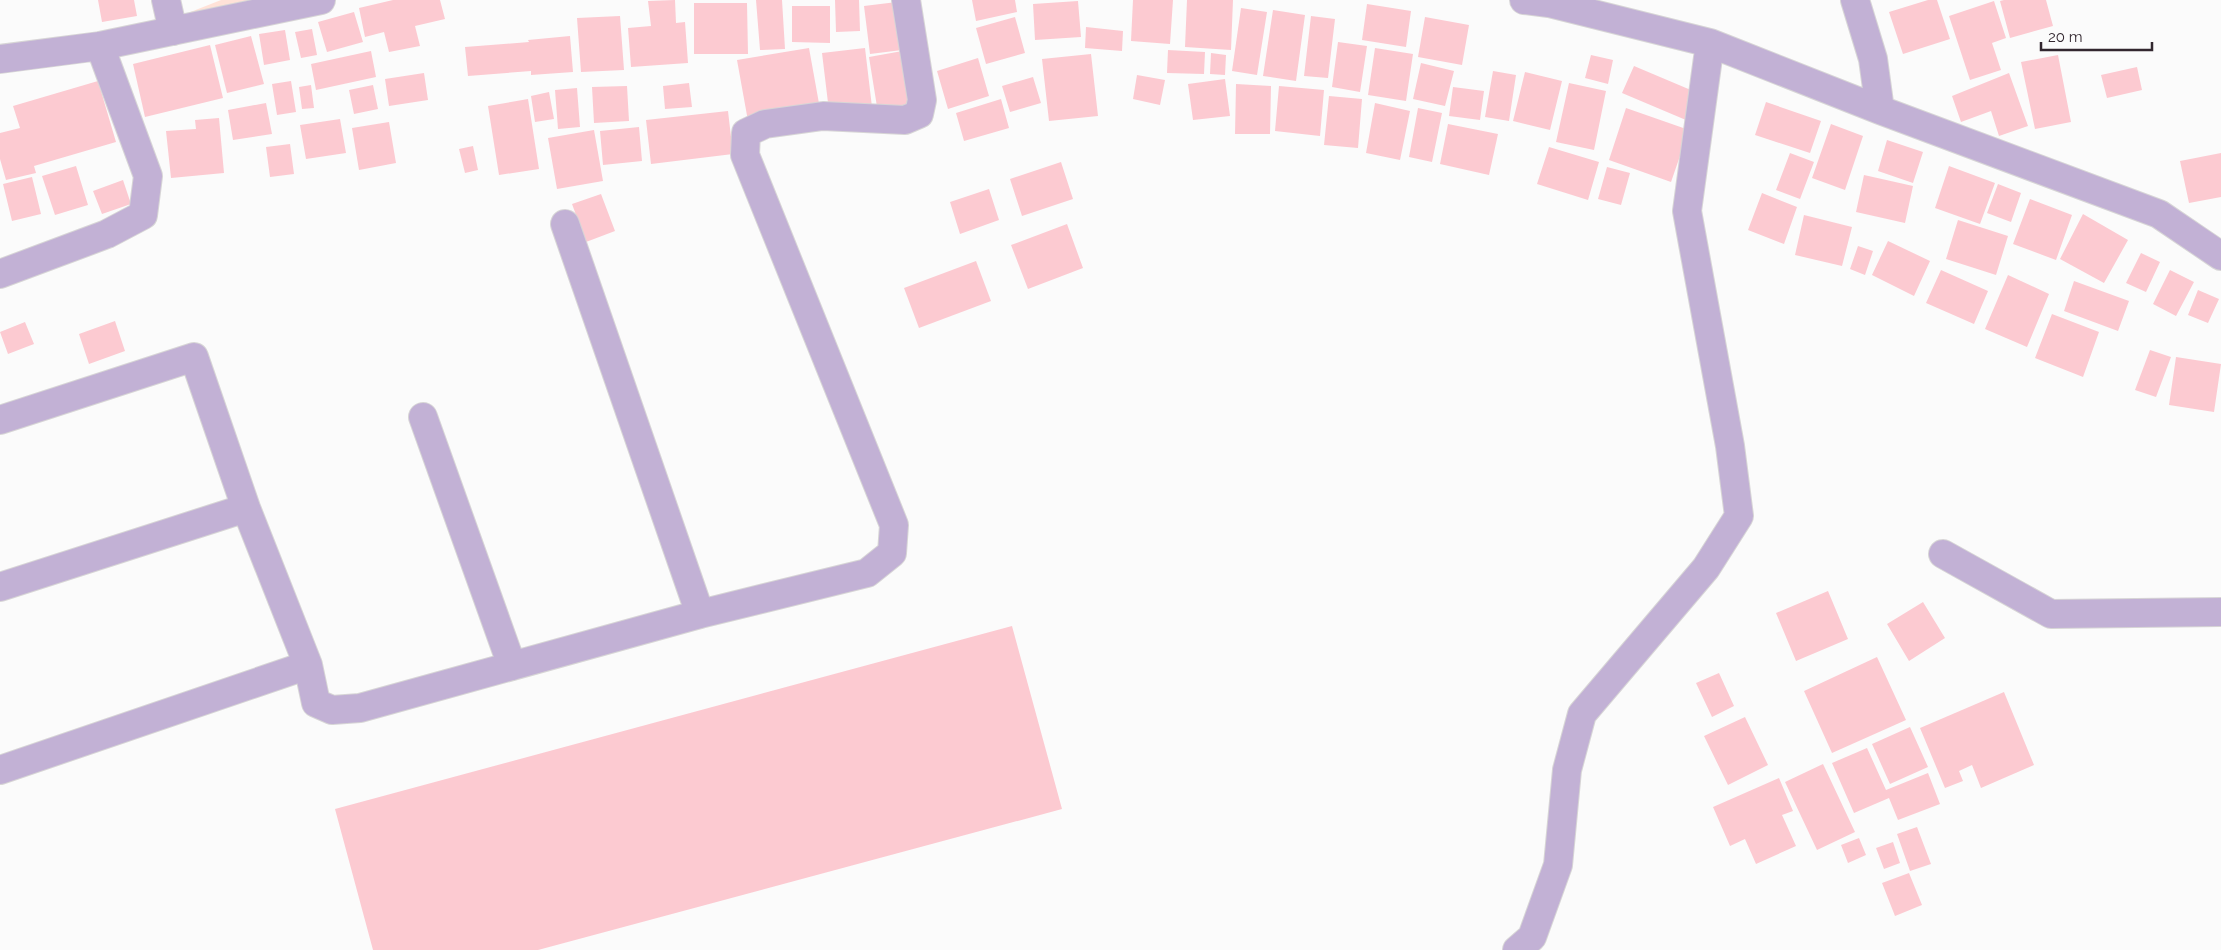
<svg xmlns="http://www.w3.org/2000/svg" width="2221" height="950" viewBox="0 0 2221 950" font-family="Raleway,sans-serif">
<rect width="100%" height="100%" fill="#fbfbfb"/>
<path fill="#ffe2d8" d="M221 0H250L188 13Z"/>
<path fill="#fccad1" d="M98 0H134L137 16 102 22Z
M393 0H440L445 19 415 26 420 46 389 52 384 32 365 37 359 8Z
M675 0 676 23 685 22 688 63 631 67 628 28 651 26 648 1Z
M756 0H782L785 49 760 50Z
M835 0H859L860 31 836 32Z
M972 0H1015L1017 12 976 21Z
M1133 0H1173L1170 44 1131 41Z
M1187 0H1233L1231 50 1185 47Z
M1928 0H1937L1950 39 1903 54 1889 12Z
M2004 0H2046L2053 26 2010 38 2000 1Z
M905 1 910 49 870 54 864 6Z
M1078 1 1081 37 1035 40 1033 4Z
M1994 1 2006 38 1992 43 2001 70 1970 80 1949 16Z
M694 3H747L748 54H694Z
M1367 4 1411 11 1406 47 1362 40Z
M792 6H830V43L792 42Z
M1241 8 1267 12 1257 75 1232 71Z
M1273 10 1305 15 1296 81 1263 76Z
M354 12 363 42 327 52 318 22Z
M620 16 624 70 581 72 577 18Z
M1311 16 1335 19 1328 78 1304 76Z
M1015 17 1025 53 986 64 976 28Z
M1425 17 1469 25 1462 65 1418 57Z
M1086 27 1123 31 1122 51 1085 48Z
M312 29 317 55 301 58 295 32Z
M285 30 290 60 264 65 259 34Z
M251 36 264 84 227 93 215 45Z
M570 36 573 72 531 75V71L468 76 465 47 529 42 528 40Z
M1338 42 1367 46 1360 92 1332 87Z
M210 45 223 98 145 117 133 64Z
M809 48 820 109 748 121 737 60Z
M865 48 872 107 829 111 822 53Z
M1375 48 1413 54 1406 101 1368 95Z
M908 50 917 107 878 113 869 57Z
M1168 50 1205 52 1204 74 1167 73Z
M371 51 376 77 316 90 311 64Z
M1211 53 1226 55 1225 75 1210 74Z
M1091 54 1098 116 1049 121 1042 59Z
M1591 55 1613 60 1608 84 1585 78Z
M2058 55 2071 122 2035 129 2021 62Z
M978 58 989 96 948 109 937 71Z
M1421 63 1454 71 1445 106 1413 99Z
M1634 66 1705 96 1693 123 1622 93Z
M2137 67 2142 90 2107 98 2101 75Z
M1493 71 1516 75 1509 121 1485 117Z
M1525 72 1562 81 1550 130 1513 121Z
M424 73 428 100 389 106 385 79Z
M2009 73 2028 126 1999 136 1991 111 1961 122 1952 96Z
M1137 75 1165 80 1160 105 1133 99Z
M1033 77 1041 103 1010 112 1002 86Z
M1225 79 1230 116 1193 120 1188 84Z
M98 81 116 142 34 166 36 173 6 180 0 159V133L20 128 13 106Z
M291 81 296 112 277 115 272 84Z
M689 83 692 107 665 109 663 86Z
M1569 83 1606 91 1594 150 1556 142Z
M1236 84 1271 86 1270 134H1235Z
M311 85 314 108 302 109 299 87Z
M373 85 378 109 354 114 349 90Z
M627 86 629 121 594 123 592 87Z
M1279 86 1324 90 1320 136 1275 131Z
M1453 87 1484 91 1480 120 1449 116Z
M577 88 580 127 558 129 555 90Z
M549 92 554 119 535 122 531 96Z
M1329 96 1362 99 1358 148 1324 145Z
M528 99 539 169 499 175 488 106Z
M1001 99 1009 128 964 141 956 113Z
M1766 102 1821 121 1810 153 1755 135Z
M266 103 272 134 233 140 228 110Z
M1375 103 1410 111 1400 160 1366 153Z
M1418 108 1442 113 1432 162 1409 157Z
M1626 108 1689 130 1671 182 1609 160Z
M728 111 733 154 651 164 646 120Z
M219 118 224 173 171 178 166 131 196 129 195 120Z
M340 119 346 153 306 159 300 125Z
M389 122 396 163 359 170 352 128Z
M1448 124 1498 134 1489 175 1440 164Z
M1831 124 1863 136 1845 190 1812 178Z
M639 127 642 161 603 165 600 131Z
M594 130 603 181 557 189 548 138Z
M1887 140 1923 152 1913 183 1878 171Z
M290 144 294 174 270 177 266 147Z
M473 146 478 170 465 173 459 149Z
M1549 147 1599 162 1588 200 1537 184Z
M1790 153 1814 162 1800 199 1776 190Z
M2221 153V197L2189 203 2180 161Z
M1061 162 1073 199 1022 216 1010 179Z
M76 166 88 205 55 215 42 176Z
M1949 166 1995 183 1980 224 1935 208Z
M1607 167 1630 173 1621 205 1598 199Z
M1864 175 1913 186 1905 223 1856 212Z
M32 177 41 214 12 221 3 184Z
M123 180 131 204 102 214 93 191Z
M1998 184 2021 193 2011 222 1987 213Z
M989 189 999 220 960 234 950 202Z
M1762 193 1797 207 1784 244 1748 230Z
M601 194 615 231 586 242 572 204Z
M2030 199 2072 215 2056 260 2013 244Z
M2083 214 2128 240 2104 283 2060 259Z
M1804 215 1852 227 1842 266 1795 255Z
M1958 220 2008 236 1996 275 1946 259Z
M1067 224 1083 268 1028 289 1011 245Z
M1888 241 1930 261 1914 296 1872 275Z
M1858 246 1873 251 1865 275 1850 269Z
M2141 253 2160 262 2146 292 2126 283Z
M976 261 991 301 919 328 904 288Z
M1941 270 1988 291 1974 324 1926 303Z
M2170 270 2194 282 2176 316 2153 304Z
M2008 275 2049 294 2027 347 1985 329Z
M2074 281 2129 301 2118 331 2064 311Z
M2198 290 2219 299 2208 323 2188 315Z
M2052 314 2099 332 2083 377 2035 358Z
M115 321 125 351 89 364 79 334Z
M25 322 34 344 8 354 0 332Z
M2150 350 2171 357 2156 397 2135 390Z
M2176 357 2221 364 2214 412 2169 405Z
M1828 591 1848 639 1796 661 1776 613Z
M1923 602 1945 638 1909 661 1887 624Z
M1012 626 1062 809 538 950H373L335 809Z
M1877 657 1906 720 1832 753 1804 691Z
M1719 673 1734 706 1712 717 1696 683Z
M2004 692 2034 765 1981 788 1972 765 1959 771 1963 781 1945 788 1920 728Z
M1745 717 1768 765 1728 785 1704 736Z
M1910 727 1928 767 1890 784 1872 744Z
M1867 748 1886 790 1928 773 1940 804 1898 820 1889 798 1854 813 1832 763Z
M1823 764 1855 832 1817 850 1785 782Z
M1779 778 1793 811 1782 815 1796 846 1756 864 1745 839 1730 846 1713 807Z
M1917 827 1931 864 1910 871 1897 834Z
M1859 838 1866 855 1848 863 1841 845Z
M1893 842 1900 863 1884 869 1876 848Z
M1909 873 1922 905 1895 916 1882 883Z"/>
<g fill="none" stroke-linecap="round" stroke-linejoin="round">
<defs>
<path id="minor" d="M166 0 173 31
M1524 0 1549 3 1710 43 1880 110 2159 214 2221 256
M1855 0 1873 59 1880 110
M0 59 100 46 321 0
M565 224 700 614
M0 274 107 234 143 215 148 176 100 46
M423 417 512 666
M0 420 194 357 246 508 308 665 316 703 332 710 360 708 700 614 867 573 892 553 894 525 745 155 746 133 765 124 823 116 905 120 919 114 922 100 906 0
M1943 554 2051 614 2221 612
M0 587 246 508
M0 770 308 665
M1517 950 1532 937 1558 865 1567 770 1582 714 1706 568 1739 516 1730 446 1687 211 1710 43"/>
</defs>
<use href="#minor" stroke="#d7d5d6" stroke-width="30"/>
<use href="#minor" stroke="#c2b1d5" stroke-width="28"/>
</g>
<path d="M2041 42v8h111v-8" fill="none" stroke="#32272f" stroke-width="2.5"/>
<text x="2048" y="42" font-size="15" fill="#32272f" stroke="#fbfbfb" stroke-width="4" paint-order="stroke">20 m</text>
</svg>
